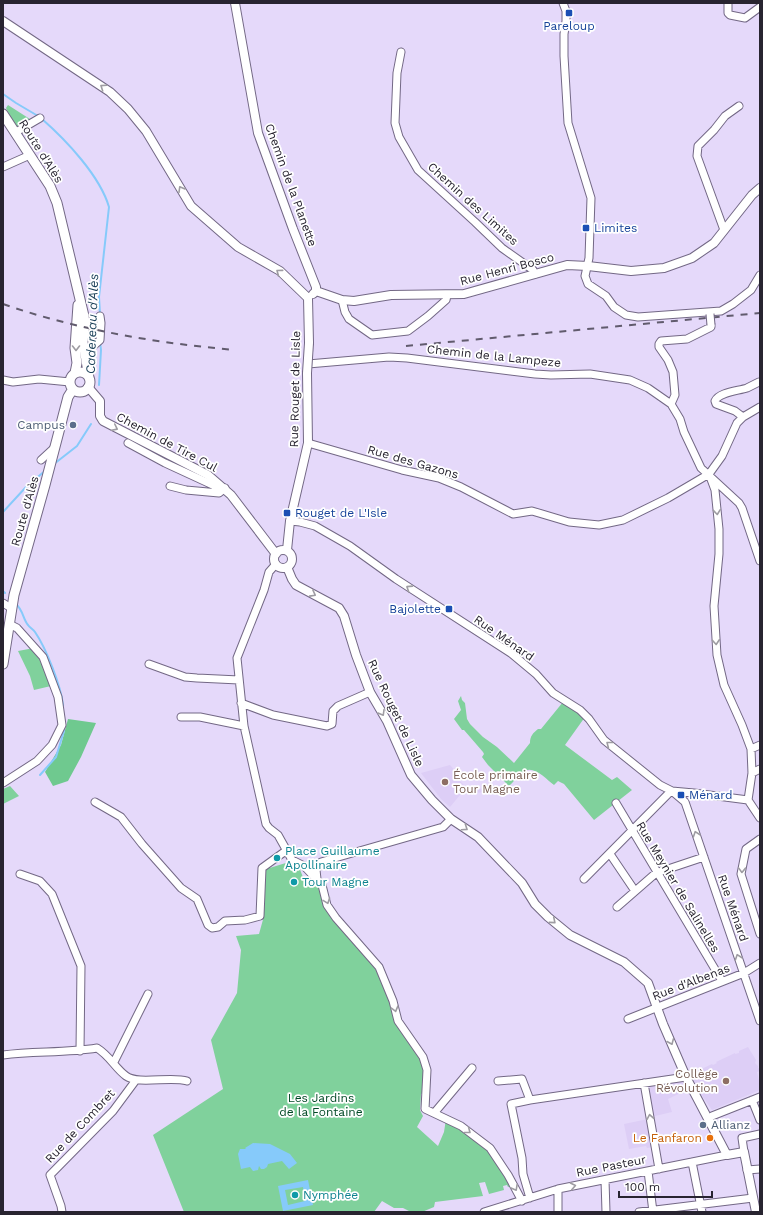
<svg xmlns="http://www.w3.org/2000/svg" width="763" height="1215" viewBox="0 0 763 1215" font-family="'Work Sans',sans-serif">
<rect width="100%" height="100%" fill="#e5d9fa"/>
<path fill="#ddcef6" d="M450 765 458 774 456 777 467 788 486 789V792L463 794 460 795 450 807 441 799 421 773Z
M748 1047 756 1060 755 1063 758 1066V1068L760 1069V1071L757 1072 760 1085V1090L712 1110 696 1087 691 1074 712 1064 713 1065 717 1063 716 1062 735 1053V1054L739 1053V1051Z
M681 1079 687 1090 668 1099 672 1112 651 1117 645 1084Z
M648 1119 653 1147 647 1148 646 1146 629 1149 624 1124Z"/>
<path fill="#80d19c" d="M8 105 33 121 17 127 14 124 6 108Z
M34 648 47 671 51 686 34 690 30 676 18 651Z
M461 696 462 700 465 703 467 719 470 724 483 737 497 747 514 763 530 743C530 736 533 733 538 729H541L563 702 585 717 565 745 612 780 617 777 632 790 594 820 564 784 558 781 554 785C546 779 533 764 523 772 518 775 514 782 509 786L488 765 482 757 484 754 483 752 464 730H462L454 719 461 710 458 701Z
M10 786 19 796 3 804V789Z
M289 862 299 867 306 885 314 882 320 886 325 905 379 973 389 997 421 1058 424 1066 423 1093 421 1094 420 1110 423 1116 417 1127 438 1146 444 1132 446 1119 486 1147 512 1186 508 1187 507 1185 503 1186 504 1190 489 1194 485 1182 479 1183 483 1196 435 1202 434 1207 422 1212H411L403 1208H394L382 1201 374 1212H184L153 1135 223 1089 211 1040 237 993 241 950 236 936 259 934 264 916 263 870Z"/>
<path fill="#6fc98f" d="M68 719 96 723 81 757 68 781 53 786 45 772 61 745Z"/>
<path fill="#86cafa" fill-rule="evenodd" d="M253 1143 270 1144 290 1154 297 1163 289 1169 282 1161 268 1164 267 1167 264 1169H261L259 1166 258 1170 253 1171 250 1167 241 1169 238 1154 240 1149H246L245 1148Z
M308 1180 313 1205 283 1211 278 1186ZM303 1187 305 1201 288 1205 285 1190Z"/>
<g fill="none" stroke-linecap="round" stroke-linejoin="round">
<path stroke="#86cafa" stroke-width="2" d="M3 94 16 103 38 116
M42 119C66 140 100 176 109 207L99 297 100 314
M99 385 101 350 100 342
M54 464 77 446 91 424
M3 512 26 487 46 470
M3 591 5 593
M16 604C23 610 23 619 28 625 30 628 33 629 35 632 46 648 61 686 63 705
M40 775 56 757 64 731V727"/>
<defs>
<path id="minor" d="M563 3 566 11V21L564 34V56L568 123 591 198 589 258 585 276 588 284 606 296 614 307 626 315 638 317 721 311 733 304 751 290 760 275
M728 3V13L730 15 745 18 760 7
M401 52 397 73 395 123 399 137 418 170 475 222 502 248 533 270 535 274
M16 132 40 118
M3 167 30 155
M724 230 697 156 698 146 714 130 725 116 739 106
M342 300 345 312 349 319 372 335 408 331 428 316 446 300 447 295
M711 325V327L687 339 661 341 659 344V347L668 360 673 372 675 395 671 404 680 419 684 432 701 468 739 503 742 508 760 561
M85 353 100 340 101 323 100 316
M308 364 389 357 407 358 535 374 551 375 590 374 630 380 648 388 671 404
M3 380 13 382 39 379 70 382
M743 417 735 411 716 404 715 401C719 392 738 391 747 388 751 386 755 384 759 382
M128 443 165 463 217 487 223 488
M308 443 402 470 439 478 461 487 513 514 532 511 569 522 599 525 623 520 668 498 709 474 722 456 737 423 743 417 760 407
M41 460 54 448
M709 474 715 490 719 529V554L714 606 717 655 724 685 742 725 751 749 752 773 748 800 760 818
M170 486 186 490 219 493 225 488
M290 521 300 522 315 526 350 546 396 579 512 654 536 674 553 693 580 710 589 719 604 740 660 785 672 791 685 802 760 1021
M276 564 269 572 264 590 237 658 244 726 266 824 269 828 278 835 292 860 304 866 322 885 327 905 336 918 379 967 393 1001 398 1021 423 1057 427 1070 425 1109 461 1126 490 1148 508 1175 522 1201
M3 603 11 608
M149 664 185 677 197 678 239 680
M241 703 273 715 327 726 332 724 333 711 338 706 370 692
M181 717H200L244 726
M751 749 760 745
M752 773 760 769
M3 783 37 761 52 745 62 725 58 697 43 657 17 628 9 624
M672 791 694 793 748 800
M95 802 121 817 142 844 181 888 197 899 208 925 212 928 218 927 225 921 245 920 260 916 262 868 287 850
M616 803 722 981
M760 839 746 849 741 874 760 934
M610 854 635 891
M20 874 40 881 52 894 81 966 80 1051
M317 879 316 870 321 862 443 827 451 819
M584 879 671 791
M617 907 656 873 704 857
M628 1019 744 973 760 963
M3 1055C34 1051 66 1053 97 1048 110 1056 115 1068 126 1076 138 1085 171 1076 187 1081
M114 1062 148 994
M498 1081 522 1079 530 1100
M644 1083 659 1169
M752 1100 760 1120
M435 1112 472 1068
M708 1119 712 1116 760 1097
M744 1152 742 1138 760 1134
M692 1162 702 1212
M747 1170 760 1169
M648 1171 653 1212
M605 1180 606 1212
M530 1198 523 1174 522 1158 511 1104 530 1100 686 1077
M62 1212 61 1206 50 1175 113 1111 136 1080
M484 1212 558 1189 727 1155
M558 1212V1189
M639 1212 753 1198"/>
<path id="tertiary" d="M235 3 258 133 293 229 316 287V291L313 294
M3 21 110 92 128 109 146 131 191 206 238 247 280 271 308 298
M316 291 342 300 354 301 391 295 464 294 567 265 588 266 631 271 664 268 692 258 714 243 752 195 760 188
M308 298 309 343
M88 387 100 401V416L103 421 208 475 231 495 276 554
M274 559a9 9 0 1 1 18 0a9 9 0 1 1-18 0Z
M287 550 290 521 308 443 307 373
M287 567 292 579 296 585 339 608 344 616 356 655 370 692 387 721 411 775 432 800 451 819 478 837 522 883 535 904 548 917 570 935 624 962 648 983 663 1024 686 1077 727 1155 744 1152 756 1212"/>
<path id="secondary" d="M3 114 50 186 57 203 84 316 85 323 83 342 89 378
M70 382a10 10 0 1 1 20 0a10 10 0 1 1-20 0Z
M75 373 77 363 75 348 78 305
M3 664 14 595 45 485 68 397 73 389"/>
</defs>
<use href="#minor" stroke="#736885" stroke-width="9"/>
<use href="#tertiary" stroke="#736885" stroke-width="10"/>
<use href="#secondary" stroke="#736885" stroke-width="11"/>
<use href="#minor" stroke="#fff" stroke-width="7"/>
<use href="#tertiary" stroke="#fff" stroke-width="8"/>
<use href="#secondary" stroke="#fff" stroke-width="9"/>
<path stroke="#615b6d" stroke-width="2" stroke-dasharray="7 7" stroke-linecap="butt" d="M3 304C78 330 156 343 235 350
M406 346 760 313"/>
<defs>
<path id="minor-bridge" d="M710 314 711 325"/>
<path id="tertiary-bridge" d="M307 373 309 343"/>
</defs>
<use href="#minor-bridge" stroke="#736885" stroke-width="9" stroke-linecap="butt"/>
<use href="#tertiary-bridge" stroke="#736885" stroke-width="10" stroke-linecap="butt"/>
<use href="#minor-bridge" stroke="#fff" stroke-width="7"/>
<use href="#tertiary-bridge" stroke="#fff" stroke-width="8"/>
</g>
<defs><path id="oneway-chevron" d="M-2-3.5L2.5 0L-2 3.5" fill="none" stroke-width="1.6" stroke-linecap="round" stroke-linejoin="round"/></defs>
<g stroke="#9e9ca2">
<use href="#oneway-chevron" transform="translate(103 87) rotate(-146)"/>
<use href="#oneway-chevron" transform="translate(181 189) rotate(-120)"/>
<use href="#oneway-chevron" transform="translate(279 272) rotate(-143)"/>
<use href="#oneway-chevron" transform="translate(76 348) rotate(90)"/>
<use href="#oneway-chevron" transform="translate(115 428) rotate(26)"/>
<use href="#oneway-chevron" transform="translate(717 512) rotate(84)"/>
<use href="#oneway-chevron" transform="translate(409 588) rotate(-147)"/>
<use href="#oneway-chevron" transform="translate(313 594) rotate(28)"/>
<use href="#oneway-chevron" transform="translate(716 642) rotate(86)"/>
<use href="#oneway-chevron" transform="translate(382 713) rotate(60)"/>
<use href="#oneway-chevron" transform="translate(609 744) rotate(-142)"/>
<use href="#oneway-chevron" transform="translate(465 828) rotate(34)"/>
<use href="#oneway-chevron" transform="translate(696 834) rotate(-109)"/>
<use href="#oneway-chevron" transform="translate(742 870) rotate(92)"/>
<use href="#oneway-chevron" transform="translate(327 901) rotate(70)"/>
<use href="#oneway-chevron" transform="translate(553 921) rotate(40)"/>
<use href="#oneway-chevron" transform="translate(738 957) rotate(-109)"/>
<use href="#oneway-chevron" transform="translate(395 1009) rotate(75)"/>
<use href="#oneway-chevron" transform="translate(671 1042) rotate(67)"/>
<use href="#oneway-chevron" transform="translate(650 1117) rotate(-100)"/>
<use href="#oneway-chevron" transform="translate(468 1131) rotate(38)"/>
<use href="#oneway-chevron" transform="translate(573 1186) rotate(-11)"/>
<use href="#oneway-chevron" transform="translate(515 1188) rotate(61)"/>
</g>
<g fill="#1a4fb4" stroke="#fff" stroke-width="1.5">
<rect x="565" y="9" width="8" height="8" rx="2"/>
<rect x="582" y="224" width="8" height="8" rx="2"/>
<rect x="283" y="509" width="8" height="8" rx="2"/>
<rect x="445" y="605" width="8" height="8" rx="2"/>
<rect x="677" y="791" width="8" height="8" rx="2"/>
</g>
<g fill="#5c6f8a" stroke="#fff" stroke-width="1.5">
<circle cx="73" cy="425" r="4"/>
<circle cx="703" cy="1125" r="4"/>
</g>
<g fill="#8d6e63" stroke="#fff" stroke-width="1.5">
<circle cx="445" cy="782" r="4"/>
<circle cx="726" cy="1081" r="4"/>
</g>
<g fill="#0f9aa8" stroke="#fff" stroke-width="1.5">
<circle cx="277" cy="858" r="4"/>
<circle cx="294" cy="882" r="4"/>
<circle cx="295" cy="1195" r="4"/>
</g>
<circle fill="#e8710a" stroke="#fff" stroke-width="1.5" cx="710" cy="1138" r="4"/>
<g text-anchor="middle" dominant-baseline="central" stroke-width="3.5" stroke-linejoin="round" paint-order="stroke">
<g font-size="12" fill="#164399" stroke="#fff" text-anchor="start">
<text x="569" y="26" text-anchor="middle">Pareloup</text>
<text x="594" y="228">Limites</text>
<text x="295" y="513">Rouget de L'Isle</text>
<text x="441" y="609" text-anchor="end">Bajolette</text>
<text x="689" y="795">Ménard</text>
</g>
<g font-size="12" fill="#282430" stroke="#fff">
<text transform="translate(41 151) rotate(58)">Route d'Alès</text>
<text transform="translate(291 185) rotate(70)">Chemin de la Planette</text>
<text transform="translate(473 204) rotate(42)">Chemin des Limites</text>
<text transform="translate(507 269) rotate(-15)">Rue Henri Bosco</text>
<text transform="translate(494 356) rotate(6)">Chemin de la Lampeze</text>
<text transform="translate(295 389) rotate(-89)">Rue Rouget de Lisle</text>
<text transform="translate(167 442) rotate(28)">Chemin de Tire Cul</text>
<text transform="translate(413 462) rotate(16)">Rue des Gazons</text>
<text transform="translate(25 511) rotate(-74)">Route d'Alès</text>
<text transform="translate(504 638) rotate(35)">Rue Ménard</text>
<text transform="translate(396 713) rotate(65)">Rue Rouget de Lisle</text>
<text transform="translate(678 887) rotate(59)">Rue Meynier de Salinelles</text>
<text transform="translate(733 908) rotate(71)">Rue Ménard</text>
<text transform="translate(691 982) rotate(-21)">Rue d'Albenas</text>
<text transform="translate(80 1126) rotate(-47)">Rue de Combret</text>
<text transform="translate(611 1166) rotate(-11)">Rue Pasteur</text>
</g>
<g font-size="12" fill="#4e5e75" stroke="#fff" text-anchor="end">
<text x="65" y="425">Campus</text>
<text x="711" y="1125" text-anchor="start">Allianz</text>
</g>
<g font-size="12" fill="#785e54" stroke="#fff" text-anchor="start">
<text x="453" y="775">École primaire<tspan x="453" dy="14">Tour Magne</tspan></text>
<text x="718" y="1074" text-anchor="end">Collège<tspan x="718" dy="14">Révolution</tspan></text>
</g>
<g font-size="12" fill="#0d838f" stroke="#fff" text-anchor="start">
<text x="285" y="851">Place Guillaume<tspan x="285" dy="14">Apollinaire</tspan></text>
<text x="302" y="882">Tour Magne</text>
<text x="303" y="1195">Nymphée</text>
</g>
<g font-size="12" fill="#004925" stroke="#fff">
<text x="321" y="1098">Les Jardins<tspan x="321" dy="14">de la Fontaine</tspan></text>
</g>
<g font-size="12" fill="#c56008" stroke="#fff" text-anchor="end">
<text x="702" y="1138">Le Fanfaron</text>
</g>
<g font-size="13" font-style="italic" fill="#1a3f58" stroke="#fff">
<text transform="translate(92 324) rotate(-88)">Cadereau d'Alès</text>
</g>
</g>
<rect width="763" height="1215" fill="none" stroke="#282430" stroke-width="8"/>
<path d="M619 1191v6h93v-6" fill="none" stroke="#282430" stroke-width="2"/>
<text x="625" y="1191" font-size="12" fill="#282430" stroke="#ffffff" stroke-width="3" paint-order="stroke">100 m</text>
</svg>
